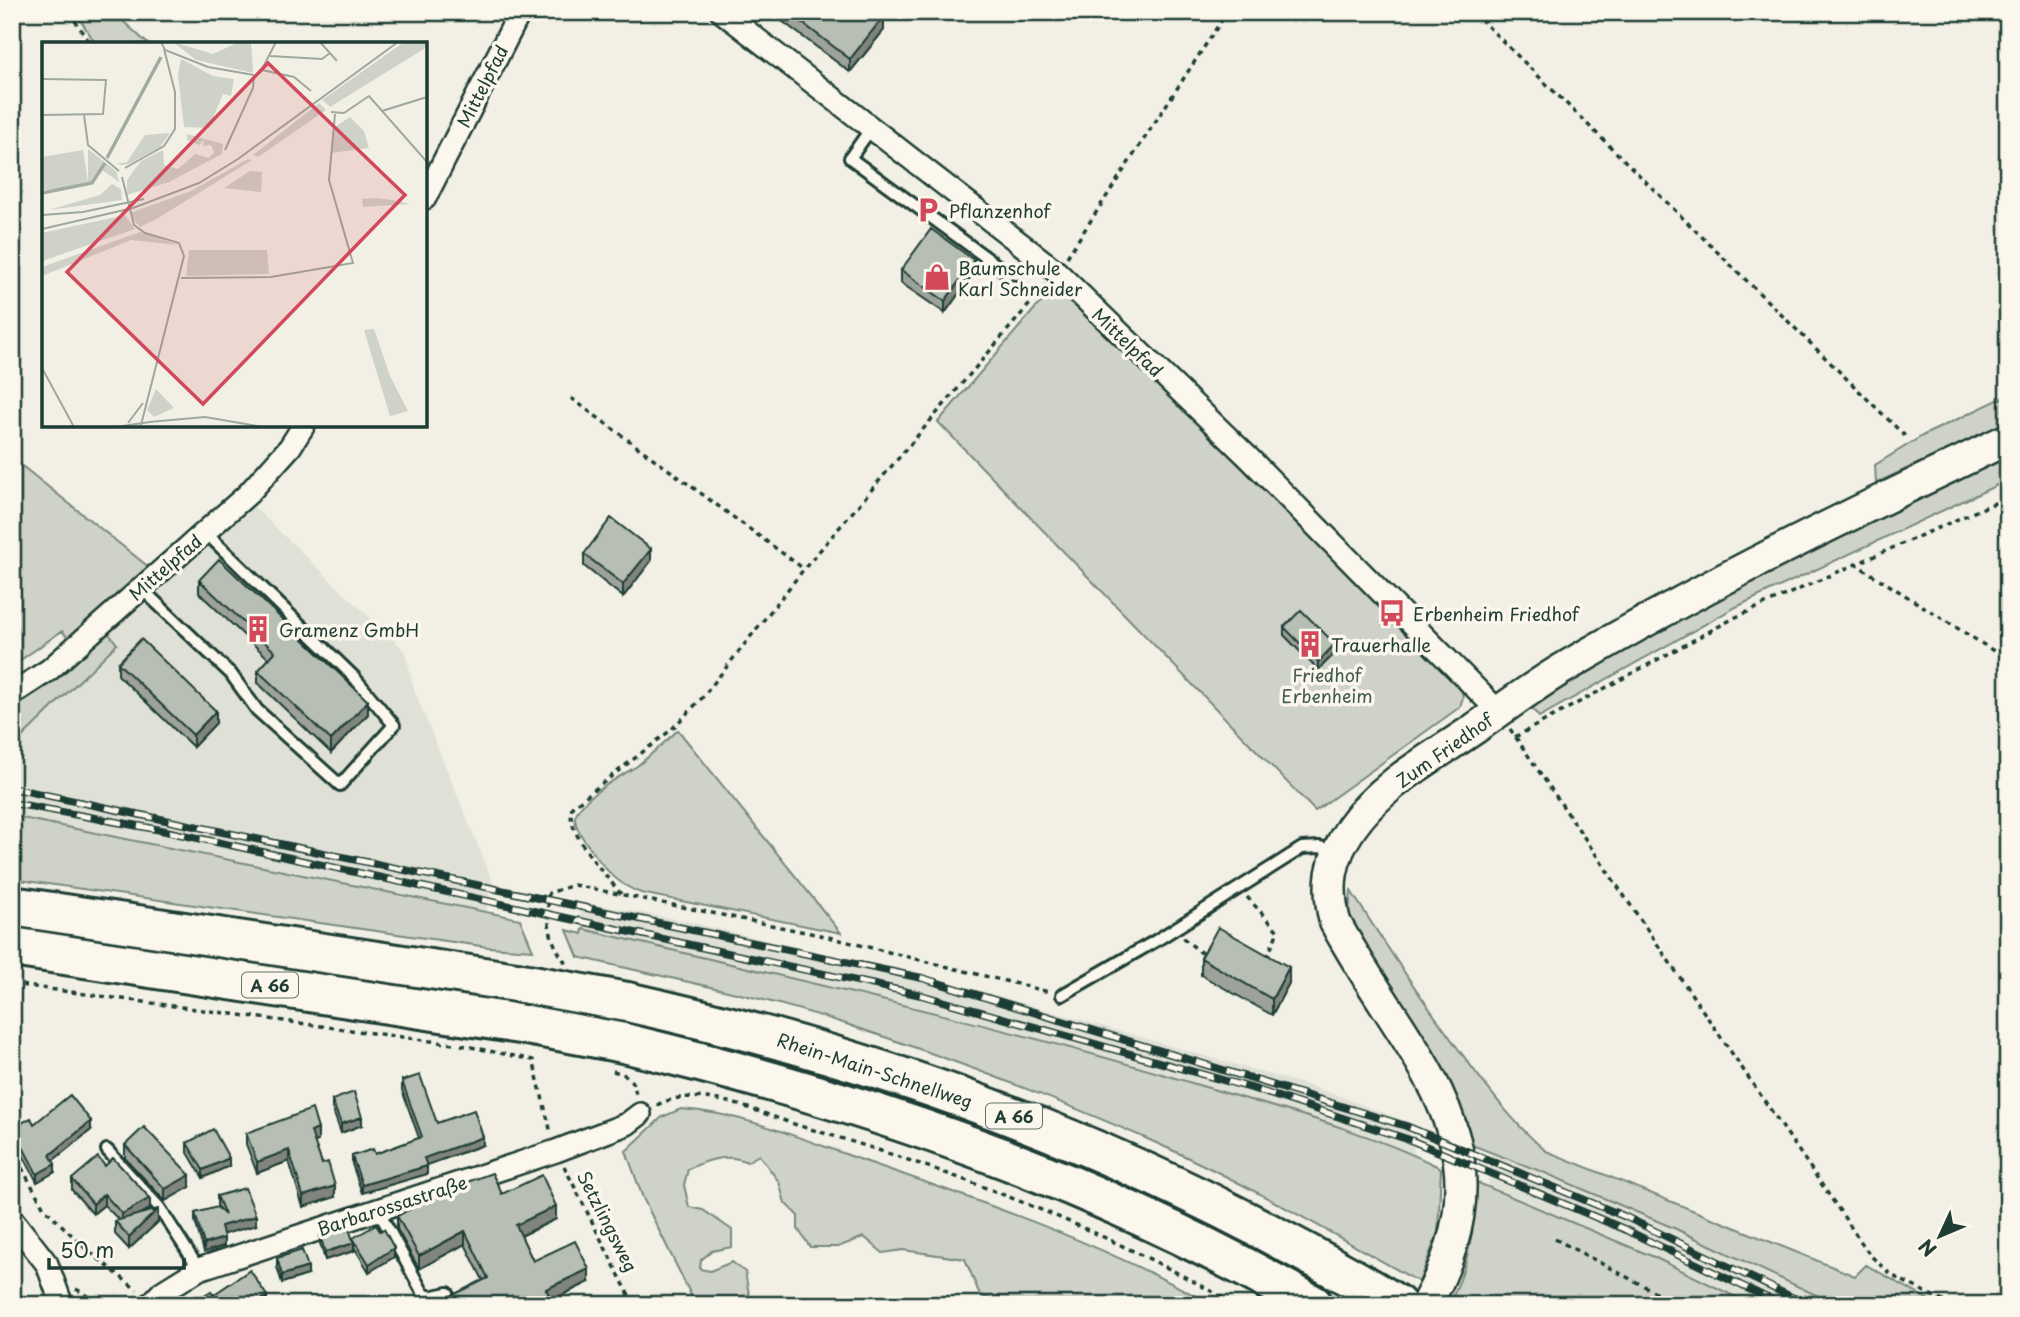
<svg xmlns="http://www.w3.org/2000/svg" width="2020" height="1317" viewBox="0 0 2020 1317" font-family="'Playpen Sans',sans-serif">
<rect width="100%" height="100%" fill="#f2f0e5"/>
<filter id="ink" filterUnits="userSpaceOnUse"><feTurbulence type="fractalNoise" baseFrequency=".0143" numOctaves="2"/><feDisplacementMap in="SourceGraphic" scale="14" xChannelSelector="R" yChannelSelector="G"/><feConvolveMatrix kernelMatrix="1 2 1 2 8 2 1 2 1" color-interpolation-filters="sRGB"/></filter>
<g filter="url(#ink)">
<path fill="#e0e1d6" d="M251 504 405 651 415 692 493 882 486 912 12 816V747L116 644 106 630Z
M578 901 681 920 978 990 1320 1089 1408 1122 1415 1155 1311 1119 1131 1064 969 1020 583 929Z
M1491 1152 1676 1229 1837 1305H1752L1654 1257 1488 1185Z"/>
<path fill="#cfd2c8" stroke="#77887e" stroke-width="2" d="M75 12H113L148 44H96Z
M1055 294 1081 309 1460 683 1463 697 1460 707 1315 811 938 422 1038 305Z
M2008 395V422L1876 483 1875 465 1924 435Z
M2008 457V480L1736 607 1539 717 1529 705 1716 598Z
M12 458 150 568 69 639 62 631 12 666Z
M106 630 117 644 12 747V706L52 680Z
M678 730 841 933 641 893C619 885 606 871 593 852 586 843 575 829 575 818 577 799 623 775 637 766 651 755 665 742 678 730Z
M12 816 520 919 533 950 488 947 12 879Z
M1351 891C1386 946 1423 1001 1462 1054 1488 1089 1513 1123 1546 1151L1855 1276 1866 1265 1938 1305H1837L1676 1229 1545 1173 1469 1144 1455 1093 1358 936 1349 912Z
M583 929C791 979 1000 1024 1205 1087 1284 1110 1367 1131 1441 1168L1438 1232 1419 1282C1331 1233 1244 1182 1152 1141 1052 1097 949 1058 846 1024 759 995 667 978 578 957L567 930 582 934Z
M681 1109C742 1113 802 1139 859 1159 980 1201 1100 1242 1212 1305H1005L980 1295 965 1259 903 1250 883 1253 864 1237 838 1247H810L798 1229V1216L785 1203 779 1182 759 1155 747 1162C727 1153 707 1160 688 1169L684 1185 689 1207 703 1210 732 1230V1247L712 1251 701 1260 700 1269 710 1271 732 1262 745 1272 751 1305H696L643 1198 626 1151 662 1117Z
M1476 1182 1654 1257 1752 1305H1467L1453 1296C1471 1258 1474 1223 1476 1182Z"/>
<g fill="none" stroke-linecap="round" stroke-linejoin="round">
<defs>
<path id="lane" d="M872 127 850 158 1006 272 1016 274 1036 255
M141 588 231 674 257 710 340 785 394 725 354 677 205 532
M1062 995 1157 940 1302 848 1320 847 1337 851
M107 1150 159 1207 199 1269
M378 1210 423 1293 429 1297 448 1293"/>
<path id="street" d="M722 12 1057 272 1249 458 1499 712
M425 198 520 12
M12 694 49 670 248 494 290 447 304 425
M12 1219 47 1264 62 1305
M150 1305 162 1292 199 1269 556 1151 627 1124 640 1114"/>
<path id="secondary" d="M1426 1305C1517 1139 1408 1059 1335 922 1326 886 1330 859 1351 828 1381 784 1432 758 1474 729 1503 709 1532 687 1562 669 1705 584 1857 511 2008 439"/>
<path id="highway" d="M12 906 516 982
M12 947 527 1025
M627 1002C859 1053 1082 1131 1291 1245 1327 1264 1363 1283 1397 1305
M624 1043C866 1101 1097 1180 1313 1305"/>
</defs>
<use href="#lane" stroke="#1f3d34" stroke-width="16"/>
<use href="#street" stroke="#1f3d34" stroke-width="26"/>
<use href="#secondary" stroke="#1f3d34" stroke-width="35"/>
<use href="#highway" stroke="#1f3d34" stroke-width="44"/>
<path stroke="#1f3d34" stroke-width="3.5" stroke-dasharray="5 5" stroke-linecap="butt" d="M69 12 91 44
M1473 12 1908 439
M1067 257 1227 12
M571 398 804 569
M1854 563 2008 660
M1510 729 1870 1255 1891 1275 1951 1305
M1515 737 1736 617 2008 497
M621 894C606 875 564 832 572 807L671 730 702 698 804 569 1046 285
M1247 897 1278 931 1267 958
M1183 938 1204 955
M566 963C549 942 546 919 549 893L574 885 820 935 1049 992
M12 984 453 1044
M461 1045 533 1060 551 1133
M613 1071C630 1075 633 1080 637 1098
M657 1105C699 1083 759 1113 800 1126 951 1170 1100 1227 1236 1305
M12 1150 44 1208 85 1248 137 1290
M564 1166 634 1305
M1555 1239 1680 1305
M76 1289 88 1296 121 1305"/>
<use href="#lane" stroke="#fbf7ec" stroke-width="10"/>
<use href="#street" stroke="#fbf7ec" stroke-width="21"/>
<use href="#secondary" stroke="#fbf7ec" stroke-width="30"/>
<use href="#highway" stroke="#fbf7ec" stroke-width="38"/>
<defs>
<path id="rail" d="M12 788 922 978 1406 1126 1626 1217 1808 1305
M12 803 161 830 921 995 1251 1088 1413 1141 1624 1229 1782 1305"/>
</defs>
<use href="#rail" stroke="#1f3d34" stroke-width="8"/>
<use href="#rail" stroke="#fbf7ec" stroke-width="5" stroke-dasharray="16" stroke-linecap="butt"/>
<defs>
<path id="highway-bridge" d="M516 982 627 1002
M527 1025 624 1043"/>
</defs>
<use href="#highway-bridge" stroke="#1f3d34" stroke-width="44" stroke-linecap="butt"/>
<use href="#highway-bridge" stroke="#fbf7ec" stroke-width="38"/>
</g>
<path fill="#9da39a" stroke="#1f3d34" stroke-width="2" d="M770 12H879L884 30 850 72Z
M901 270 974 272 945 313 901 283Z
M584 554 651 561 623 597 584 566Z
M199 580 368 714 331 753 258 683V671L269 659 199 593Z
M1284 627 1335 653 1318 670 1284 635Z
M118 663 216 723 193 747 118 675Z
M1201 958 1289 983 1272 1015 1201 975Z
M402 1081 437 1123 483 1145 427 1165V1174L362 1193 352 1164V1156L375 1154 419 1138 402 1090Z
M332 1100 362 1125 341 1133 332 1108Z
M34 1124 91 1130 53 1160 55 1172 37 1182 13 1136V1128Z
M246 1133 318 1141 314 1142 335 1197 303 1207 289 1161 257 1173 246 1144Z
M187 1143 229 1166 203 1178 187 1151Z
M125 1145 190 1187 165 1201 125 1158Z
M105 1166 150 1209 141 1214 158 1222 129 1249 115 1234V1221L119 1220 104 1205 93 1214 72 1190V1179Z
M502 1194 556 1219 521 1236 533 1261 589 1282 550 1301V1305H447V1298L483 1280 465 1244 419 1269 397 1229V1216Z
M217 1196 256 1225 223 1234 224 1246 204 1252 195 1221V1213L219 1209 217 1205Z
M320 1235 353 1242V1238L394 1257 369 1272 354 1247V1251L325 1260 320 1243Z
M277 1258 308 1275 282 1283 277 1267Z"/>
<path fill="#80857d" stroke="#1f3d34" stroke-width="2" d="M884 16V30L850 72V59Z
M974 260V272L945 313V301Z
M651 549V561L623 597V584Z
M1335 644V653L1318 670V662Z
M368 701V714L331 753V740Z
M216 711V723L193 747V735Z
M1289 967V983L1272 1015V999Z
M362 1117V1125L341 1133V1124Z
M91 1121V1130L50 1163V1155Z
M318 1129V1141L311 1143V1132Z
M483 1137V1145L424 1166V1158Z
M289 1150V1161L257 1173V1162Z
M229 1158V1166L203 1178V1170Z
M55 1164V1172L37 1182V1174Z
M427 1166V1174L362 1193V1185Z
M190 1175V1187L165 1201V1189Z
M335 1186V1197L303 1207V1196Z
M104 1194V1205L93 1214V1204Z
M150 1198V1209L122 1224V1214Z
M556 1206V1219L516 1238V1225Z
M158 1209V1222L129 1249V1237Z
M256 1216V1225L221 1235V1226Z
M465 1231V1244L419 1269V1256Z
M224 1238V1246L204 1252V1244Z
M354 1243V1251L325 1260V1252Z
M394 1248V1257L369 1272V1264Z
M308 1267V1275L282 1283V1275Z
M589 1269V1282L550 1301V1305H533L546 1289Z
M16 1296V1304L12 1305V1297Z
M267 1296V1304L253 1305Z"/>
<path fill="#b7beb3" stroke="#1f3d34" stroke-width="2" d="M788 12H879L884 16 850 59Z
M931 229 974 260 945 301 901 270Z
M611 518 651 549 623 584 584 554Z
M219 559 368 701 331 740 258 671 275 652 199 580Z
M1301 610 1335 644 1318 662 1284 627Z
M141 639 216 711 193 735 118 663Z
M1218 927 1289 967 1272 999 1201 958Z
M420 1075 437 1123 474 1110 483 1137 424 1158 427 1166 362 1185 352 1156 373 1149 375 1154 422 1137 402 1081Z
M354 1092 362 1117 341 1124 332 1100Z
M70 1095 91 1121 50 1155 55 1164 37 1174 13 1128 31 1118 34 1124Z
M312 1109 318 1129 311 1132 322 1164 328 1162 335 1186 303 1196 289 1150 257 1162 246 1133Z
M144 1127 190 1175 165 1189 125 1145Z
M213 1129 229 1158 203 1170 187 1143Z
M98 1157 105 1166 113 1158 150 1198 122 1214 104 1194 93 1204 72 1179Z
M492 1173 502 1194 542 1175 556 1206 516 1225 533 1261 575 1241 589 1269 546 1289 550 1297 533 1305H450L447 1298 488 1278 465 1231 419 1256 397 1216 445 1190Z
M245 1188 256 1216 221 1226 224 1238 204 1244 195 1213 217 1207 225 1215 217 1196Z
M158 1209 129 1237 115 1221Z
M376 1225 380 1231 384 1229 394 1248 369 1264 353 1238Z
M348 1226 354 1243 325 1252 320 1235Z
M302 1250 308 1267 282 1275 277 1258Z
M250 1270 267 1296 253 1305H189L211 1291 213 1295Z"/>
</g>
<defs>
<symbol id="parking-bare" viewBox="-9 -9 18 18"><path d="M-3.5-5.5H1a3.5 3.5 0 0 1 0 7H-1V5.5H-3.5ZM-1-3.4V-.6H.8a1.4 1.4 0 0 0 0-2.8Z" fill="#d1495b" stroke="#fbf7ec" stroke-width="2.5" paint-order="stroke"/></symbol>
<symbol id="shop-bare" viewBox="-9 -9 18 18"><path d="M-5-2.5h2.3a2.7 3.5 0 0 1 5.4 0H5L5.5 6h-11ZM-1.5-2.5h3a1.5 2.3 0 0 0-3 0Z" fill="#d1495b" stroke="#fbf7ec" stroke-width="2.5" paint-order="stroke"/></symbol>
<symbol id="bus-bare" viewBox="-9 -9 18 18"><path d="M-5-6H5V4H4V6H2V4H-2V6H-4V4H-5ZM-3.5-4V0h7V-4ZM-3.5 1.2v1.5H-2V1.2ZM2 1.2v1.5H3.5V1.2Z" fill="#d1495b" stroke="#fbf7ec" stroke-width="2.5" paint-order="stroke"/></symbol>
<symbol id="building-bare" viewBox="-9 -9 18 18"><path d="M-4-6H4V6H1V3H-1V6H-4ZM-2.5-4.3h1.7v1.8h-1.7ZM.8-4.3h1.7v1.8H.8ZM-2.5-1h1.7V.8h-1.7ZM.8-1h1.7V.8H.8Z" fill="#d1495b" stroke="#fbf7ec" stroke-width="2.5" paint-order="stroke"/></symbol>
</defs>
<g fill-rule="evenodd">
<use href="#parking-bare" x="909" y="191" width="38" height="38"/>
<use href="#shop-bare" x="918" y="258" width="38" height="38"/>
<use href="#bus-bare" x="1373" y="594" width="38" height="38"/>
<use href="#building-bare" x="239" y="610" width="38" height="38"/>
<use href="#building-bare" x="1291" y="625" width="38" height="38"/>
</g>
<g text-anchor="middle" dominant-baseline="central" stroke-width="7" stroke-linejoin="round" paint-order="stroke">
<g fill="#fbf7ec" stroke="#61756b" stroke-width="2">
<rect x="242" y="972.5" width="56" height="25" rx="5"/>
<rect x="986" y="1103.5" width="56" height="25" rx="5"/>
</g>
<g font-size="16" font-weight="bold" fill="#1f3d34">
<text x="270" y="985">A 66</text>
<text x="1014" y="1116">A 66</text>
</g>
<g font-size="18" fill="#1f3d34" stroke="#fbf7ec">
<text transform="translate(482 86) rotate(-63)">Mittelpfad</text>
<text transform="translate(1128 342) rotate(44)">Mittelpfad</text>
<text transform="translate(165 567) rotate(-41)">Mittelpfad</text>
<text transform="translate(1444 750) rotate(-35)">Zum Friedhof</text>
<text transform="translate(875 1070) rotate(18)">Rhein-Main-Schnellweg</text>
<text transform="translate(392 1205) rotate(-18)">Barbarossastraße</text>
<text transform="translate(608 1221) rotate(63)">Setzlingsweg</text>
</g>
<g font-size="18" fill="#1f3d34" stroke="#fbf7ec" text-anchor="start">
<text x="949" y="210">Pflanzenhof</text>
<text x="958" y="267">Baumschule<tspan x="958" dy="21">Karl Schneider</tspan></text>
<text x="1413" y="613">Erbenheim Friedhof</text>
<text x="279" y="629">Gramenz GmbH</text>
<text x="1331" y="644">Trauerhalle</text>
</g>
<g font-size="18" fill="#425b52" stroke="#fbf7ec">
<text x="1327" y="674">Friedhof<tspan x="1327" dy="21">Erbenheim</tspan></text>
</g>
</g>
<g transform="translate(42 42)">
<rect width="385" height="385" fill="#f2f0e5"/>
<path d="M131 0 171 12 197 0H209L211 31 154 18ZM362 0H385V5L288 65 280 58ZM139 17 171 34 192 37 189 54 181 52 167 86 142 85 136 33ZM277 61 284 68 216 115 211 113ZM308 75 322 89 327 106 289 111 293 85ZM128 91 118 105 87 122 80 123 74 122 85 120 103 93ZM145 92 181 102 180 112 127 140 85 153V138L99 119 121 108 122 123 136 127 153 112 167 116 172 110 169 103 161 104 162 98 157 103 145 98ZM46 107 74 129 77 140 60 128 49 141 32 146 0 148V115L41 108 46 140ZM206 117 210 118 116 176 98 185 92 178 88 171 149 149ZM208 129 220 130 219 150 182 146ZM70 142 79 147 80 158 7 168 58 153ZM334 156 350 158 368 162 321 165 320 157ZM83 173 93 187 0 219V191ZM98 190 136 203 89 198 0 234V225ZM147 208H225L227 232 144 234ZM332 287 348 334 366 369 348 374 322 288ZM114 347 132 366 112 375 105 368Z" fill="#cfd2c8"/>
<path fill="none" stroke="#a2aba1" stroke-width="3.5" d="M65 116 119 15M0 151 50 141 63 121"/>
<path fill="none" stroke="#9ea89e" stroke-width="2" d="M119 0 123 8 166 25 212 33M278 0 295 19M228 14 280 17 288 11M220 28 252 35 269 49M218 31 234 0M0 37 64 38 61 72 0 73M340 69 385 55M289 70 302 71 327 54 385 120M42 73 46 103 77 129M183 108 211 46 212 33M83 126 122 104 133 87V50L122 7M80 135 92 183 103 191 137 201 142 214 99 383M0 173 41 170 102 157M0 187 91 166 157 141 196 117 356 0M139 236 229 235 311 221 287 138 293 72M0 326 32 385M107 380 163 375 221 385M86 381 101 361M73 385 108 380"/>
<path fill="#d1495b" fill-opacity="0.15" stroke="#d1495b" stroke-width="3.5" d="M226 21 363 153 161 362 25 230Z"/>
<rect width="385" height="385" fill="none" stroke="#1f3d34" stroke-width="3.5"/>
</g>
<rect width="2020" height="1317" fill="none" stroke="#fbf7ec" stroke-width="42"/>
<rect x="21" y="21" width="1978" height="1275" fill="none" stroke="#1f3d34" stroke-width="2.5" filter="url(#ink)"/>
<g transform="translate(1940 1236) rotate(226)" stroke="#fbf7ec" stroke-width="5" paint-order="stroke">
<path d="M0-5L12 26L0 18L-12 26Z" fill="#1f3d34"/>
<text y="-10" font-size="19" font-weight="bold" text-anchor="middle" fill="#1f3d34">N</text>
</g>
<path d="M49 1258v10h135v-10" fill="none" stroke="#1f3d34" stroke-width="3.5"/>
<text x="60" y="1258" font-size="21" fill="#1f3d34" stroke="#fbf7ec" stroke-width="5" paint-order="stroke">50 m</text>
</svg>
